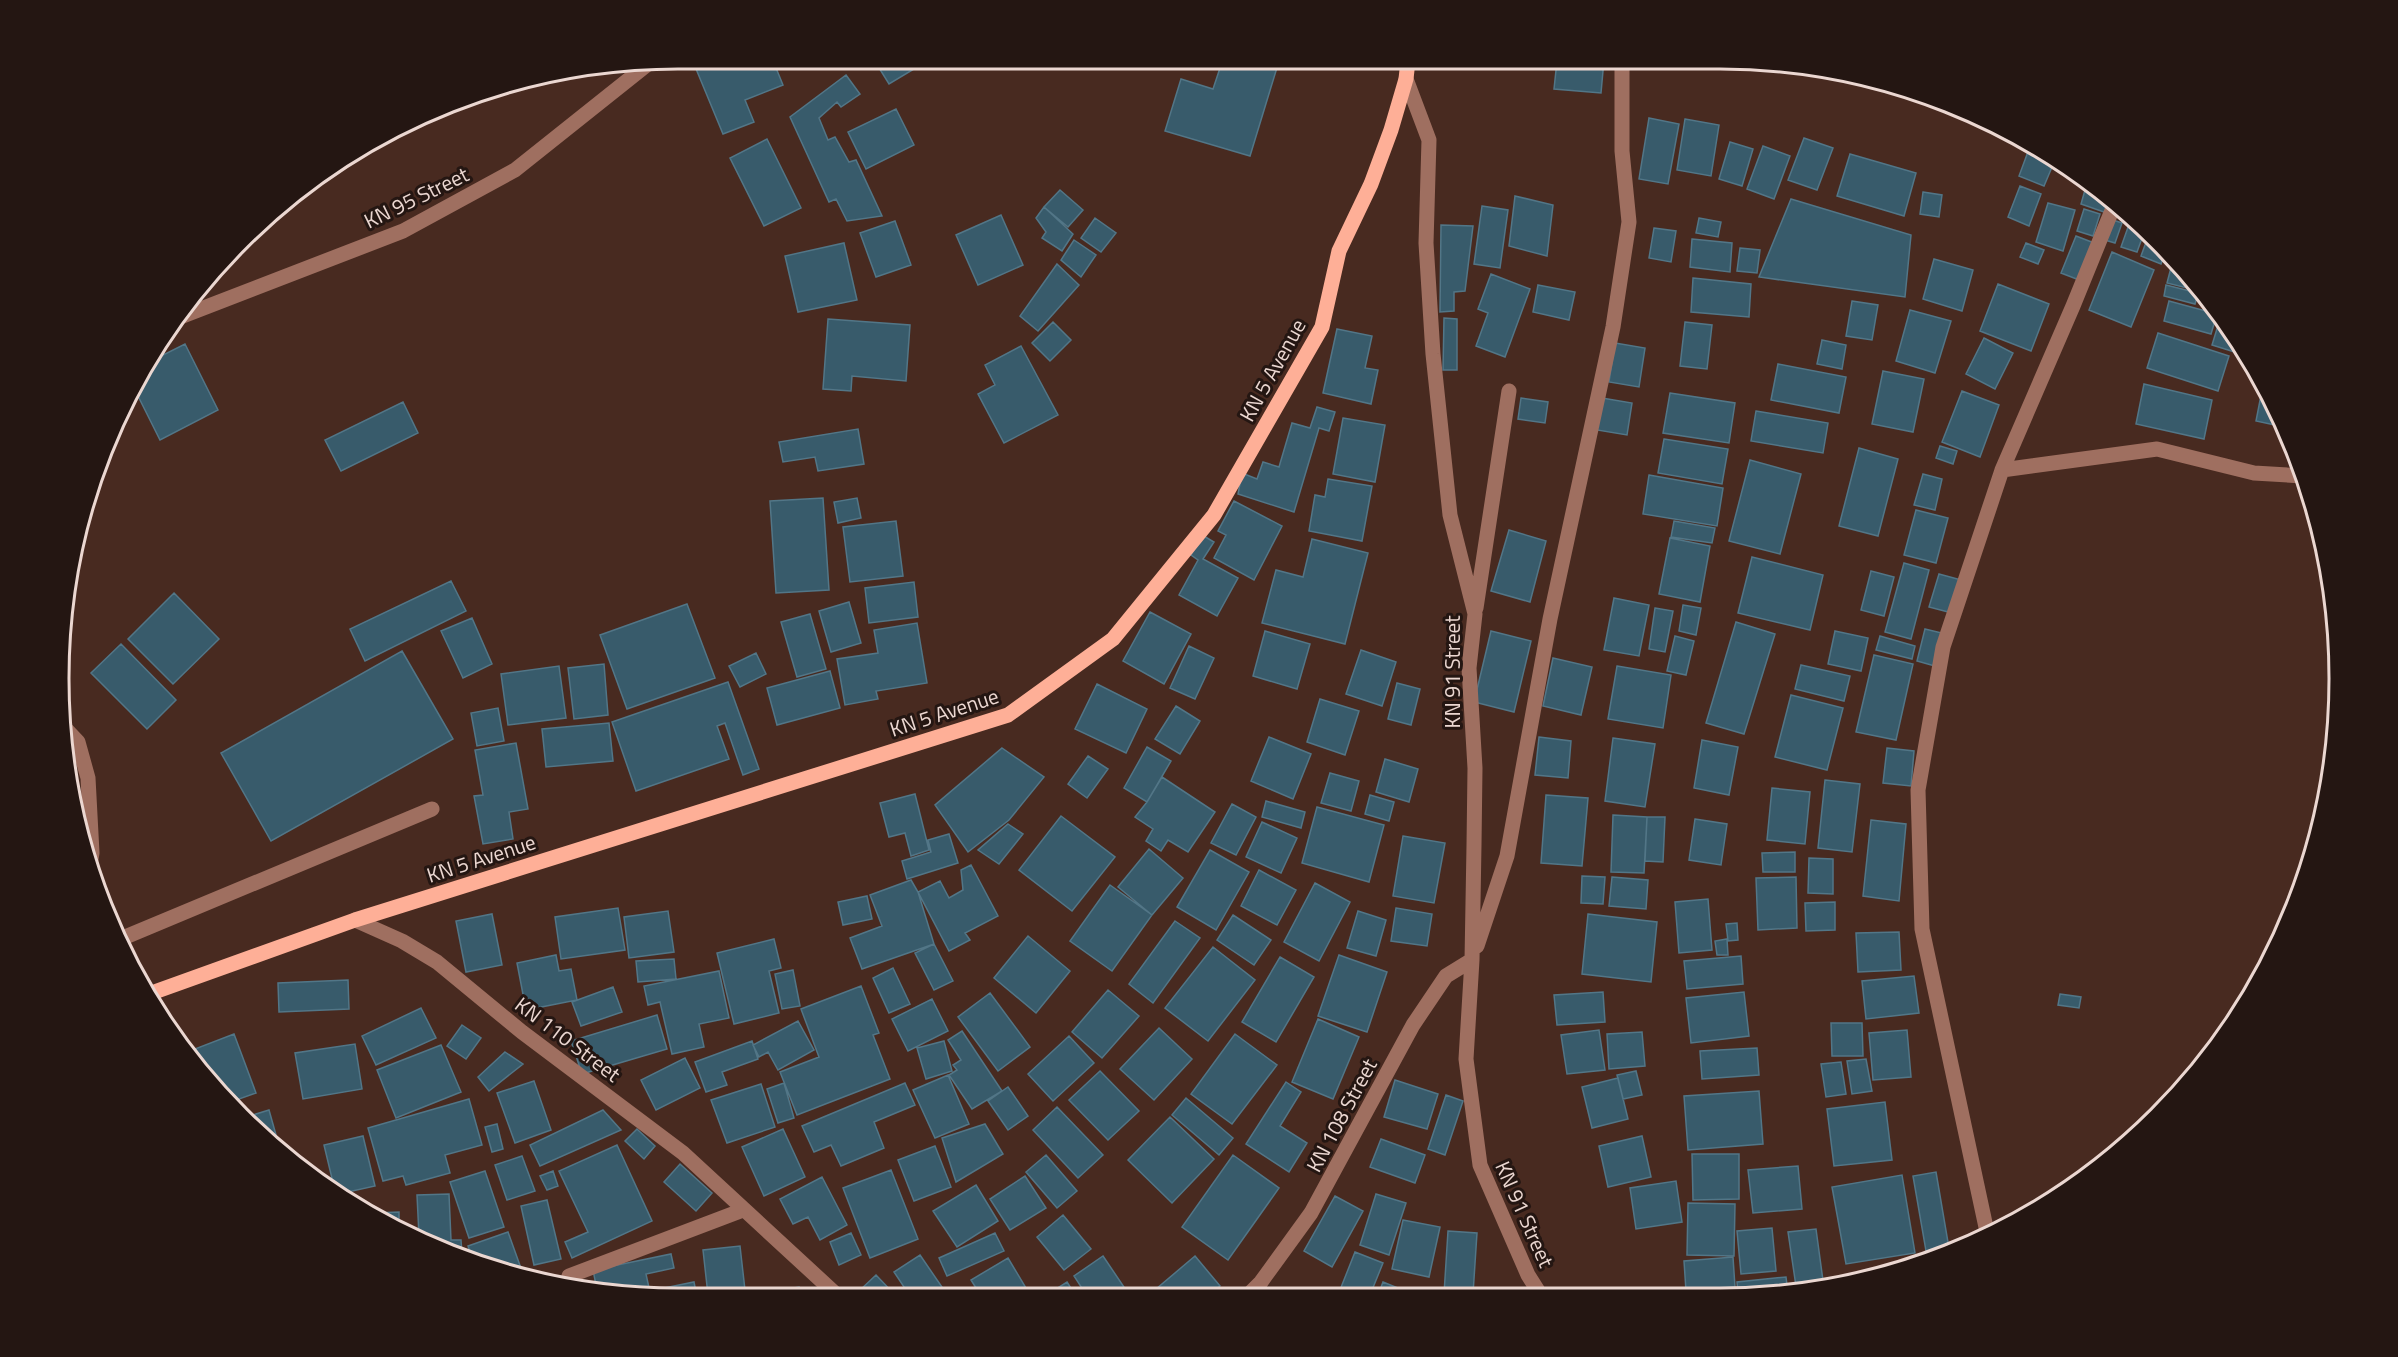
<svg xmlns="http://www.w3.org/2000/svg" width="2398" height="1357" viewBox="0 0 2398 1357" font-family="'Titillium Web',sans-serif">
<rect width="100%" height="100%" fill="#482a20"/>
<path fill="#385b6b" stroke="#527687" stroke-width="1.5" d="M1604 60 1601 93 1554 89 1557 61Z
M1279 61 1250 156 1165 131 1181 79 1213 89 1222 62Z
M774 63 783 85 745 100 754 122 723 134 694 64Z
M876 63H924L889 84Z
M846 75 860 94 841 107 837 102 819 118 828 140 835 137 849 162 856 160 882 216 847 221 836 199 829 202 790 117Z
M896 109 914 145 866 169 848 132Z
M1649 118 1679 124 1668 184 1639 179Z
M1685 119 1719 125 1711 176 1677 170Z
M1804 138 1833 148 1817 190 1788 180Z
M767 139 801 208 764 226 730 158Z
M1730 142 1753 149 1742 186 1719 179Z
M1763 146 1790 156 1774 199 1747 189Z
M2029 149 2055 160 2044 186 2019 176Z
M1850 154 1916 173 1904 216 1837 196Z
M2087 183 2126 211 2124 219 2081 204Z
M2020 186 2041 194 2029 226 2008 217Z
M1060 190 1083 210 1068 227 1044 207Z
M1923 192 1942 195 1939 217 1920 214Z
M1515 196 1553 205 1547 256 1509 246Z
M1791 199 1911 235 1905 297 1759 277Z
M2048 203 2075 210 2063 251 2036 242Z
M1482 206 1508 210 1500 268 1474 264Z
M1044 207 1073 234 1062 251 1042 238 1046 232 1036 218Z
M2084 209 2100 214 2093 236 2077 231Z
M1001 215 1023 265 978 285 956 235Z
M2132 216 2145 230 2137 252 2121 247Z
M2104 217 2122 223 2115 243 2098 238Z
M1095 218 1116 233 1101 252 1081 238Z
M1699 218 1721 222 1718 237 1696 233Z
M895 221 911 265 876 277 860 233Z
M1441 225 1473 226 1465 291 1454 292V311L1440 312Z
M1654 228 1676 231 1671 262 1649 258Z
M2149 234 2165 252 2161 264 2141 256Z
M2076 236 2102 246 2087 283 2061 273Z
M1692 239 1732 243 1730 272 1690 267Z
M1074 240 1096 255 1081 277 1061 260Z
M844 243 857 300 798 312 785 256Z
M2026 243 2044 250 2038 264 2020 257Z
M1740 248 1760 250 1757 273 1737 271Z
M2112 252 2154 270 2131 327 2089 310Z
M1934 259 1973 270 1962 311 1923 299Z
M2173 260 2203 292 2167 283Z
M1057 264 1079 285 1038 331 1020 316Z
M1491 274 1530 289 1505 357 1476 346 1488 313 1478 309Z
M1693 278 1751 284 1749 317 1691 312Z
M1998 284 2049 304 2031 351 1980 331Z
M1538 285 1575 292 1569 320 1533 312Z
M2166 285 2198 293 2195 304 2164 296Z
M1852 301 1878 305 1872 340 1846 336Z
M2169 301 2217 314 2211 334 2164 321Z
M1910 310 1951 321 1935 373 1896 361Z
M1444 318 1457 319V370H1443Z
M828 319 910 325 906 381 852 376 851 391 823 389Z
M2220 319 2242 350 2241 354 2212 345Z
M1053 322 1071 340 1050 361 1032 343Z
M1685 322 1712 325 1707 369 1680 366Z
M1337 329 1372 336 1365 368 1378 370 1371 404 1323 393Z
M2158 333 2229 356 2218 391 2147 368Z
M1984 338 2013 353 1995 389 1966 374Z
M1822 340 1846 345 1842 369 1817 364Z
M1615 343 1645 348 1639 387 1609 382Z
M185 344 218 410 160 440 133 386 147 363Z
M1021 346 1058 415 1004 443 978 394 995 385 985 365Z
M1778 364 1846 377 1839 413 1771 400Z
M1883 371 1924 379 1913 432 1872 424Z
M2144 384 2212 400 2204 439 2136 424Z
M2263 385 2276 405 2284 427 2256 421Z
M1962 391 1999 405 1980 457 1942 442Z
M1670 393 1735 403 1729 443 1663 433Z
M1521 398 1548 402 1545 423 1518 419Z
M1602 398 1632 403 1627 435 1597 430Z
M403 402 418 433 341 471 325 440Z
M1317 407 1335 412 1329 431 1319 428 1294 512 1238 494 1242 473 1257 479 1263 462 1279 467 1292 423 1310 428Z
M1756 411 1828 423 1823 453 1751 441Z
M1343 418 1385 425 1375 482 1333 474Z
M858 429 864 464 818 471 815 457 783 462 779 442Z
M1664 439 1728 449 1722 484 1658 473Z
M1940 446 1957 451 1953 464 1936 458Z
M1859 448 1898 459 1878 536 1839 526Z
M1750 460 1801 474 1780 554 1729 541Z
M1923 474 1942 479 1935 510 1914 505Z
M1649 475 1723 488 1717 526 1643 514Z
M1328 479 1372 486 1362 541 1309 531 1315 495 1325 497Z
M823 498 829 590 776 593 770 501Z
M857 498 861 518 838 523 834 502Z
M1234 501 1282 526 1254 580 1214 558 1226 535 1218 531Z
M1916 510 1948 518 1936 563 1904 555Z
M896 521 903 576 850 582 843 527Z
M1674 521 1715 528 1712 543 1671 537Z
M1509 530 1546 541 1530 602 1491 591Z
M1202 535 1214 542 1203 559 1238 578 1217 616 1179 595 1198 560 1191 555Z
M1670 538 1710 546 1700 602 1659 594Z
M1312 539 1368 553 1345 644 1262 623 1276 570 1303 577Z
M1752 557 1823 575 1810 630 1738 613Z
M1904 563 1929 570 1911 639 1885 632Z
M1871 571 1894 577 1884 616 1861 610Z
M1939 574 1965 581 1956 614 1929 607Z
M451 581 466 611 365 661 350 629Z
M914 582 918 617 869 623 865 588Z
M174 593 219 639 173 684 128 639Z
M1614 598 1649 605 1639 656 1604 650Z
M849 602 861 643 831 652 819 611Z
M687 604 715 678 627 709 600 635Z
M1683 605 1701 608 1696 635 1679 631Z
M1655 608 1673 611 1665 652 1649 649Z
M1150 612 1191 634 1164 684 1123 661Z
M810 614 826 669 797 677 781 622Z
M472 618 492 664 463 678 441 631Z
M1736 622 1775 634 1744 734 1706 723Z
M917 623 927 683 876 691 878 699 845 705 837 659 878 653 874 630Z
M1925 629 1950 635 1942 668 1917 661Z
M1265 631 1310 644 1297 689 1253 676Z
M1491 631 1531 641 1514 712 1474 702Z
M1835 631 1868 638 1861 671 1828 664Z
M1675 636 1694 641 1686 675 1667 671Z
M1880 636 1915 646 1912 659 1876 650Z
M121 644 176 700 147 729 91 673Z
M1189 646 1214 658 1195 699 1170 688Z
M1361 650 1396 662 1382 706 1346 694Z
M402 651 453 739 271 841 221 753Z
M756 653 766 674 740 687 729 666Z
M1874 655 1913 664 1896 740 1856 732Z
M1553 658 1592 667 1581 715 1543 706Z
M604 664 608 715 574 719 568 668Z
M1801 665 1850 676 1844 701 1795 689Z
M559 666 566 718 508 725 501 674Z
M1617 666 1671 675 1663 728 1608 719Z
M830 671 840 708 777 725 767 688Z
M728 682 759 769 743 775 725 723 717 726 729 759 636 791 612 722Z
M1397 683 1420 689 1411 725 1388 719Z
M1097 684 1147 709 1126 753 1075 729Z
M1791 695 1843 708 1827 770 1775 757Z
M1320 699 1359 711 1345 755 1307 742Z
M1176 706 1200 721 1180 754 1155 739Z
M498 708 504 741 477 746 471 713Z
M609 723 613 761 546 767 542 729Z
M1269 737 1311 754 1293 799 1251 781Z
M1539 737 1571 741 1568 778 1535 775Z
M1613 738 1655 744 1645 807 1605 801Z
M1702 740 1738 747 1729 795 1694 788Z
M516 743 528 809 509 812 513 839 483 844 474 796 483 795 475 750Z
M1147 747 1171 761 1147 802 1124 788Z
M1002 748 1044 777 1009 820 968 852 935 805Z
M1887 748 1914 751 1911 786 1883 783Z
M1088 756 1108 769 1087 798 1068 784Z
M1385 759 1418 769 1409 802 1376 792Z
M1330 773 1359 781 1351 811 1321 803Z
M1162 777 1215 812 1188 852 1168 840 1161 851 1146 841 1153 829 1135 817 1147 802Z
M1825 780 1860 784 1852 852 1818 848Z
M1772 788 1810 792 1805 844 1767 840Z
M915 794 929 850 911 856 905 833 889 837 880 803Z
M1370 795 1394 802 1389 821 1365 814Z
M1546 795 1588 798 1582 866 1541 863Z
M1266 801 1305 812 1301 828 1262 817Z
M1232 804 1256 817 1236 855 1211 843Z
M1317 807 1384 825 1369 882 1302 863Z
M1613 815 1647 817 1644 873 1611 872Z
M1061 816 1115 857 1072 911 1019 870Z
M1647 817H1665L1663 862 1645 861Z
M1695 819 1727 824 1721 865 1689 860Z
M1871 820 1906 824 1899 901 1863 896Z
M1262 822 1297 838 1281 873 1246 857Z
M1008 824 1023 834 999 864 978 850Z
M949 834 958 863 907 879 902 861 931 852 928 840Z
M1403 836 1445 843 1434 903 1393 896Z
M1149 849 1183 878 1152 915 1118 887Z
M1210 850 1249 872 1216 930 1177 907Z
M1795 852V872H1763L1762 853Z
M1809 858 1833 859V894L1808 893Z
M971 865 998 916 965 933 970 940 949 951 918 892 940 881 949 898 963 890 961 870Z
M1259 870 1296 890 1277 925 1241 906Z
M1582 876 1605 877 1603 904 1581 903Z
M1612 877 1648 880 1646 909 1609 906Z
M1796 877 1797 928 1758 930 1756 878Z
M911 880 918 892 934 944 862 969 850 938 882 926 870 895Z
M1315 883 1350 902 1319 961 1284 942Z
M1110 885 1152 915 1112 971 1070 941Z
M867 896 872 919 843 925 838 902Z
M1708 899 1712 950 1679 953 1675 902Z
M1835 902V930L1806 931 1805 903Z
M618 908 625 950 561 959 555 917Z
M1396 908 1432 914 1427 946 1391 941Z
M668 911 674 952 629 958 624 917Z
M1358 911 1386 920 1376 956 1347 948Z
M492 914 502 965 466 972 456 921Z
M1588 914 1657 922 1651 982 1582 974Z
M1233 915 1271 940 1254 965 1217 940Z
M1175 921 1200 938 1153 1003 1129 984Z
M1737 923 1738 940 1728 941 1726 924Z
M1899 932 1901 970 1858 972 1856 933Z
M1028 936 1070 971 1036 1013 994 978Z
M774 939 781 968 769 971 779 1013 734 1024 717 953Z
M1727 939 1728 955H1717L1715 941Z
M934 944 953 981 934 990 915 953Z
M1213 947 1255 980 1208 1041 1165 1008Z
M556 955 559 971 571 969 577 1000 526 1010 517 963Z
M1339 955 1387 972 1367 1032 1318 1016Z
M1741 956 1743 984 1687 989 1684 961Z
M1280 957 1314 977 1276 1042 1242 1022Z
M674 959 676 979 638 982 636 961Z
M893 968 910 1004 889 1013 873 978Z
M793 970 800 1006 782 1009 775 974Z
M719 971 729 1018 699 1024 704 1047 672 1054 660 1002 648 1005 644 986Z
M1914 976 1919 1013 1866 1019 1862 981Z
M348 980 349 1009 279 1012 278 983Z
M861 986 879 1033 873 1035 890 1079 797 1115 780 1072 819 1057 801 1009Z
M613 987 622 1012 581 1026 572 1002Z
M1108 990 1139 1016 1102 1058 1072 1032Z
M1603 992 1605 1022 1557 1025 1554 995Z
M1744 992 1749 1036 1691 1043 1686 998Z
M990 993 1030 1047 998 1071 958 1017Z
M2060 994 2081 997 2079 1008 2058 1005Z
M932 999 948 1031 908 1051 892 1019Z
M421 1008 436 1038 376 1065 362 1036Z
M657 1015 667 1049 582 1074 571 1041Z
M1318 1019 1359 1037 1333 1099 1292 1082Z
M798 1021 814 1050 778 1070 768 1052 759 1057 753 1045Z
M1831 1023H1862L1863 1056H1832Z
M462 1025 481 1038 466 1059 447 1046Z
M1159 1028 1192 1059 1154 1100 1120 1069Z
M1599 1030 1605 1070 1567 1074 1561 1035Z
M1907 1030 1911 1077 1873 1080 1869 1033Z
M962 1031 1002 1091 972 1109 949 1075 957 1070 953 1065 961 1060 948 1040Z
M1642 1032 1645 1066 1609 1069 1607 1034Z
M234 1034 256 1093 228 1103 212 1087 187 1052Z
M1235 1034 1277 1065 1232 1124 1191 1094Z
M1069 1036 1094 1063 1053 1101 1028 1074Z
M752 1041 758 1059 722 1072 727 1085 706 1092 695 1062Z
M944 1041 952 1071 926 1079 917 1048Z
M355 1044 362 1089 303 1099 295 1053Z
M441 1045 461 1092 396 1118 377 1070Z
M1757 1048 1759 1075 1702 1079 1700 1051Z
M505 1052 523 1064 489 1091 478 1077Z
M685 1058 700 1088 656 1110 641 1080Z
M1866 1059 1872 1091 1852 1094 1847 1061Z
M1841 1062 1846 1094 1826 1097 1821 1064Z
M1100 1071 1139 1111 1108 1140 1069 1100Z
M1636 1071 1642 1095 1623 1099 1617 1075Z
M948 1075 969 1124 935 1138 913 1090Z
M1618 1078 1628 1119 1592 1128 1582 1087Z
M1395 1080 1438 1094 1427 1129 1384 1117Z
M534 1081 551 1130 515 1143 497 1093Z
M1286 1082 1301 1092 1280 1126 1307 1143 1289 1172 1246 1144Z
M784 1083 794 1118 778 1123 767 1089Z
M905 1083 915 1105 874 1122 884 1148 841 1166 831 1145 814 1152 802 1126Z
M761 1084 775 1127 727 1143 711 1100Z
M1008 1087 1028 1116 1008 1130 988 1101Z
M1759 1091 1763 1144 1688 1150 1684 1096Z
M1446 1095 1463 1101 1445 1155 1428 1149Z
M1186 1098 1233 1138 1219 1155 1172 1115Z
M469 1099 482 1145 445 1155 450 1173 406 1185 403 1176 383 1181 368 1128Z
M1885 1102 1892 1160 1834 1166 1827 1109Z
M1057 1107 1103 1155 1078 1178 1033 1130Z
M269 1110 278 1142 269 1144 243 1118Z
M603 1110 621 1130 540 1166 530 1145Z
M1170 1117 1214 1159 1172 1203 1128 1160Z
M497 1124 503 1149 492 1152 485 1127Z
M985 1124 1003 1154 956 1182 942 1138Z
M637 1129 655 1146 644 1159 625 1141Z
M783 1129 805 1177 764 1196 742 1147Z
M363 1136 375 1186 339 1194 335 1191 324 1145Z
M1642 1136 1651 1177 1608 1187 1599 1146Z
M1381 1139 1425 1155 1415 1183 1370 1167Z
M617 1145 652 1221 572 1258 565 1242 588 1232 559 1171Z
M935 1146 951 1187 914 1201 898 1160Z
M1692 1154H1739V1199L1693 1200Z
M1046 1155 1077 1191 1057 1208 1026 1172Z
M1233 1155 1279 1188 1228 1260 1182 1227Z
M522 1156 535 1191 507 1200 495 1165Z
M680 1164 712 1193 696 1211 664 1182Z
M1798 1166 1802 1209 1753 1213 1748 1170Z
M891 1170 918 1239 870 1258 843 1188Z
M485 1171 504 1227 469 1238 450 1182Z
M553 1171 558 1186 547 1190 540 1176Z
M1936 1172 1949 1248 1926 1251 1913 1176Z
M1902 1175 1915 1253 1846 1264 1832 1187Z
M1025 1176 1046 1208 1010 1230 990 1199Z
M822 1177 847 1225 820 1240 808 1217 793 1224 780 1199Z
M1676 1181 1682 1222 1636 1229 1630 1188Z
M976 1185 998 1221 957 1247 933 1211Z
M449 1194 451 1240H461L462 1254 419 1236 417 1195Z
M1376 1194 1406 1203 1389 1255 1360 1245Z
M1335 1196 1363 1211 1332 1267 1304 1251Z
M547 1200 561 1259 534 1265 521 1206Z
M1688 1203 1735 1204 1734 1256 1687 1255Z
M399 1212V1228L374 1218V1213Z
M1063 1215 1091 1249 1064 1270 1037 1237Z
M1403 1220 1440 1227 1429 1277 1392 1269Z
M1772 1228 1776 1271 1741 1274 1737 1231Z
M1816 1229 1824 1288 1797 1293 1788 1232Z
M1448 1231 1477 1233 1473 1294H1444Z
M508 1232 522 1271 511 1275 472 1258 468 1246Z
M851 1233 861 1255 839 1265 830 1242Z
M995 1233 1004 1251 947 1276 939 1258Z
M740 1246 745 1290 708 1295 703 1250Z
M1355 1252 1383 1263 1370 1295H1338Z
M671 1254 674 1268 646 1274 651 1297 597 1290 593 1270Z
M920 1255 944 1290 934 1296H910L894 1272Z
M1103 1256 1130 1296H1087L1074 1276Z
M1195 1256 1220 1286 1209 1295H1149Z
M1733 1257 1735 1287 1686 1291 1684 1261Z
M1008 1258 1026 1288 1014 1296H981L971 1280Z
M876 1275 896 1296H862L858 1292Z
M1786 1277 1788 1293H1738L1737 1282Z
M694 1282 697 1297H655L654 1290Z
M1067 1282 1076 1296H1045Z
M1383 1282 1415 1295H1378Z
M799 1287 800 1297H749V1295Z
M1718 1289V1294H1686V1291Z"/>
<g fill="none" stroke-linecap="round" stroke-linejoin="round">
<path stroke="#9f6f60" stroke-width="15" d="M1406 79 1429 140 1426 243 1433 354 1450 515 1475 614 1469 668 1475 768 1474 845 1472 960 1466 1059 1480 1165 1528 1275 1540 1294
M175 319 403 231 515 170 648 64
M2002 470 2157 449 2254 473 2303 476
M1476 608 1509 391
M60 723 78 742 88 778 92 853 90 865
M355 920 402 941 437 962 522 1032 683 1153 839 1297
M118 940 432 809
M1477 946 1507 856 1550 619 1613 327 1629 222 1622 151V60
M1987 1232 1922 929 1918 790 1943 647 2002 470 2073 306 2115 203
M569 1276 743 1210
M1248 1295 1261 1282 1311 1213 1413 1025 1446 976 1472 960"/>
<path stroke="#feaf97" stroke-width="15" d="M146 995 355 920 1008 715 1113 639 1214 515 1322 327 1339 251 1371 184 1391 130 1406 79 1408 61"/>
</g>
<g text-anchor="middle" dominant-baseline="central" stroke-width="6" stroke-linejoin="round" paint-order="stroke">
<g font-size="21" fill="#ebd7d1" stroke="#241612">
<text transform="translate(416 197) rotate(-26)">KN 95 Street</text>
<text transform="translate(1272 370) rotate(-61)">KN 5 Avenue</text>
<text transform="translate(1452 672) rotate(-90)">KN 91 Street</text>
<text transform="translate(944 712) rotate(-18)">KN 5 Avenue</text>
<text transform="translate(481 858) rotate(-18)">KN 5 Avenue</text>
<text transform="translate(568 1039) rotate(37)">KN 110 Street</text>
<text transform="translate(1341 1115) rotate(-62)">KN 108 Street</text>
<text transform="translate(1525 1214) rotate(66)">KN 91 Street</text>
</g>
</g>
<path d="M0 0H2398V1357H0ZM678 69H1720A609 609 0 0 1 2329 678V679A609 609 0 0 1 1720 1288H678A609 609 0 0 1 69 679V678A609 609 0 0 1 678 69Z" fill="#241612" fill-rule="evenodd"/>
<path fill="none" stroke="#ebd7d1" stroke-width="3" d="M678 69H1720A609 609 0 0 1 2329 678V679A609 609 0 0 1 1720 1288H678A609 609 0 0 1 69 679V678A609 609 0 0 1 678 69Z"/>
</svg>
